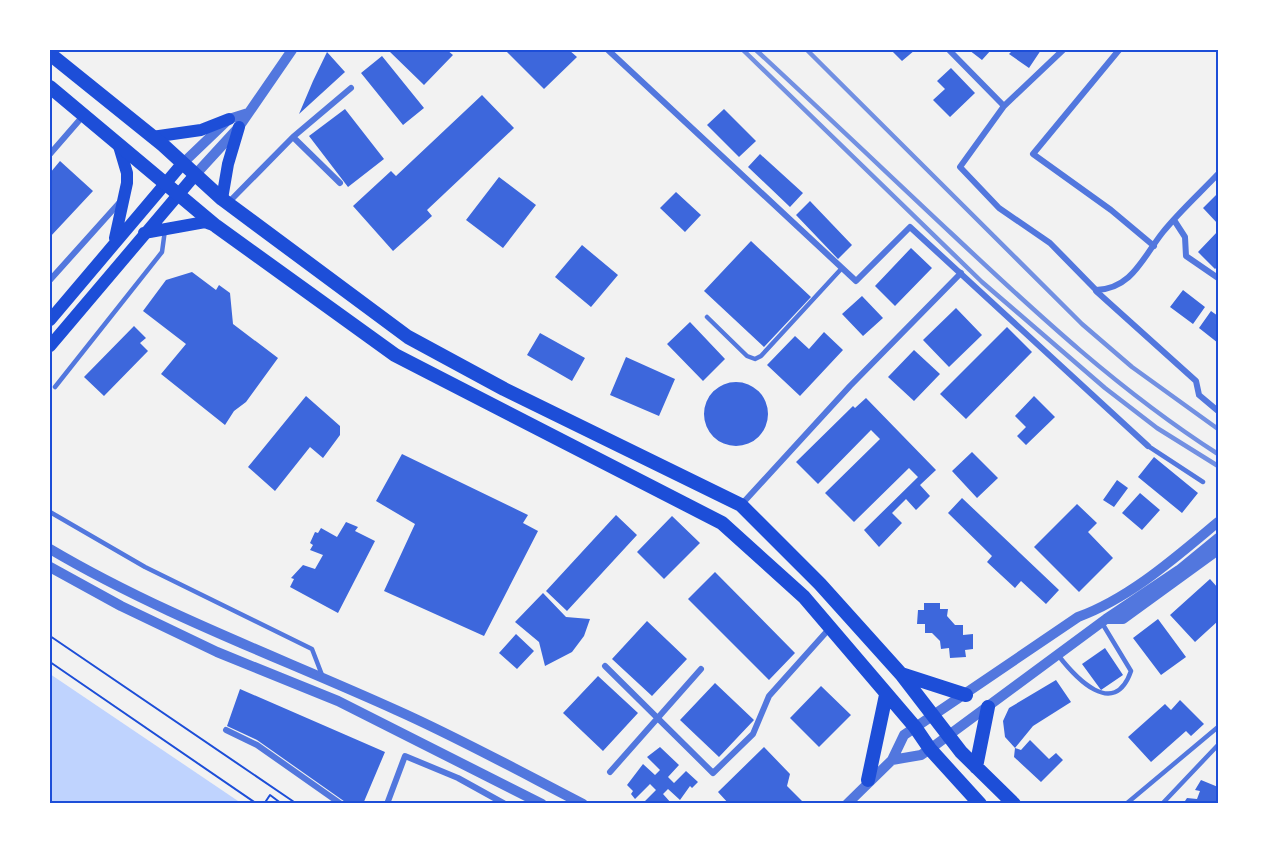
<svg xmlns="http://www.w3.org/2000/svg" width="1268" height="853" viewBox="0 0 1268 853" font-family="'IBM Plex Sans',sans-serif">
<rect width="100%" height="100%" fill="#f2f2f2"/>
<path fill="#bfd3fe" d="M50 674 241 803H50Z"/>
<path fill="#3d67dc" d="M388 50H447L453 55 424 85Z
M505 50H569L577 57 544 89Z
M891 50H915L902 61Z
M969 50H991L982 60Z
M1013 50H1041L1029 68 1009 54Z
M327 52 345 72 299 114 313 81Z
M382 56 424 108 403 125 361 73Z
M951 68 975 93 950 117 933 100 945 89 937 81Z
M482 95 514 128 427 210 432 216 393 251 353 206 391 171 396 176Z
M345 109 384 159 348 187 309 136Z
M724 109 756 141 739 157 707 125Z
M760 154 803 193 790 207 748 167Z
M60 161 93 191 50 237V173Z
M499 177 536 205 503 248 466 220Z
M676 192 701 215 685 232 660 208Z
M1218 193V224L1203 208Z
M810 201 852 245 838 259 796 215Z
M1218 231V266L1215 269 1198 252Z
M751 241 811 297 764 347 704 291Z
M582 245 618 275 591 307 555 277Z
M911 248 932 268 895 306 875 286Z
M192 272 216 290 219 285 230 293 233 324 278 358 246 402 234 411 225 425 161 374 186 344 143 311 166 280Z
M1183 290 1205 307 1193 324 1170 307Z
M862 296 883 318 863 336 842 314Z
M956 308 982 335 949 367 923 340Z
M1211 311 1218 316V343L1199 328Z
M690 322 725 359 703 381 667 344Z
M134 326 146 338 140 343 148 351 104 396 84 377Z
M1007 327 1032 352 966 419 940 394Z
M824 332 843 350 800 396 767 365 795 336 809 349Z
M540 333 585 358 572 381 527 355Z
M914 350 940 374 914 401 888 377Z
M626 357 675 379 659 416 610 395Z
M704 414a32 32 0 1 1 64 0a32 32 0 1 1-64 0Z
M306 396 340 426V435L323 458 310 447 275 491 248 467Z
M1034 396 1055 417 1026 445 1017 436 1026 427 1015 416Z
M866 398 936 470 920 485 930 496 916 510 906 499 892 513 902 523 879 547 864 530 918 477 909 468 854 522 825 493 880 439 871 430 818 484 796 462 853 406 855 408Z
M972 452 998 478 977 498 952 471Z
M402 454 528 515 523 523 538 531 484 636 384 591 415 524 376 501Z
M1154 457 1198 493 1182 513 1138 477Z
M1117 480 1128 488 1114 507 1103 500Z
M1140 493 1160 510 1142 530 1122 513Z
M962 498 1059 590 1046 604 1021 581 1015 588 987 562 992 556 948 513Z
M1077 504 1097 523 1088 532 1113 558 1079 592 1034 547Z
M616 515 637 535 567 611 546 591Z
M672 516 700 543 664 579 637 552Z
M346 522 358 527 355 531 375 541 338 613 290 587 294 579 291 578 303 565 315 569 323 555 310 550 313 545 310 543 315 532 318 533 321 528 337 537Z
M715 572 795 653 769 680 688 599Z
M1210 579 1218 588V621L1195 642 1170 615Z
M543 593 566 617 590 619 584 636 572 652 545 666 539 642 515 622Z
M924 603H940V609H948L947 616 955 625H963V635L973 634V649L965 650 966 657 950 658 949 648 941 649 940 641 932 633H925V624H917L918 610H924Z
M1158 619 1186 657 1161 675 1133 638Z
M647 621 687 659 652 696 612 659Z
M516 634 534 651 517 669 499 653Z
M1105 648 1123 675 1101 690 1082 664Z
M598 676 638 713 603 751 563 713Z
M1056 680 1071 702 1033 726 1015 748 1021 750 1030 740 1049 759 1056 753 1063 760 1041 782 1014 757 1015 748 1005 737 1003 721 1009 708Z
M715 683 754 720 719 757 680 720Z
M821 686 851 715 819 747 790 718Z
M240 689 385 752 363 804H348L257 740 227 726Z
M1180 700 1204 724 1191 736 1186 731 1151 762 1128 737 1165 704 1171 710Z
M660 747 679 765 668 777 674 783 686 771 698 782 692 788 690 786 680 800 668 789 663 794 672 804H646L644 802 656 790 650 784 635 799 631 794 633 791 627 785 643 764 655 775 660 770 647 757Z
M764 747 790 774 787 786 803 802 801 804H729L718 792Z
M1201 780 1218 787V804H1183L1187 798 1197 799 1200 791 1195 790Z"/>
<g fill="none" stroke-linecap="round" stroke-linejoin="round">
<path stroke="#1d4ed8" stroke-width="2" d="M50 636 297 804
M50 662 257 804
M264 804 270 795 282 804"/>
<path stroke="#5277de" stroke-width="4.5" d="M707 317 747 356 755 359 761 356 842 268
M55 387 162 252 165 230
M1148 446 1203 482
M50 512 145 567 312 649 322 675
M1058 655C1075 677 1114 720 1131 671L1102 623
M1126 804 1218 727
M1162 804 1218 745"/>
<path stroke="#5277de" stroke-width="6" d="M608 50 856 281 910 227 1148 446
M949 50 1004 106
M1063 50 1004 106 960 167 999 208 1050 243 1096 290C1132 289 1143 257 1163 232 1179 212 1200 193 1218 174
M1119 50 1033 154 1111 210 1154 246
M293 137 351 88
M50 154 83 116
M228 203 293 137 340 183
M1174 220 1185 237 1186 256 1218 278
M50 280 120 202
M1096 291 1196 381 1199 395 1218 411
M741 505 850 386 961 273
M605 666 713 773 753 734 769 696 829 629
M226 730 257 745 341 804
M610 772 701 669
M387 804 405 756 458 778 505 804"/>
<path stroke="#5277de" stroke-width="10" d="M182 164 229 119 248 113
M195 175 239 127 292 50
M50 549C160 614 279 657 396 710 459 738 521 772 583 804
M50 567 121 606 217 652 338 701 542 804
M1107 619H1123L1218 550
M892 760 921 755 930 749 1106 619 1179 570 1218 538
M847 804 892 760 904 735 1078 617C1130 598 1176 557 1218 522"/>
<path stroke="#1d4ed8" stroke-width="12" d="M152 137 201 130 229 119
M222 199 228 164 239 127
M144 233 205 222 216 226
M115 238 127 183V173L119 146
M50 320 182 164
M50 346 195 175"/>
<path stroke="#1d4ed8" stroke-width="14" d="M50 54 163 145 222 199 408 337 504 389 741 505 820 584 901 674 961 752 1014 804
M50 87 216 226 395 355 722 523 804 597 915 727 930 749 980 804
M901 674 966 695
M976 767 988 707
M868 780 886 695"/>
<path stroke="#7290e2" stroke-width="4.5" d="M743 50 982 282 1105 388 1157 428 1218 466
M756 50C822 111 887 173 952 234 1036 313 1121 392 1218 454
M807 50 1082 324 1132 367 1218 429"/>
</g>
<rect width="1268" height="853" fill="none" stroke="#ffffff" stroke-width="102"/>
<rect x="51" y="51" width="1166" height="751" fill="none" stroke="#1d4ed8" stroke-width="2"/>
</svg>
